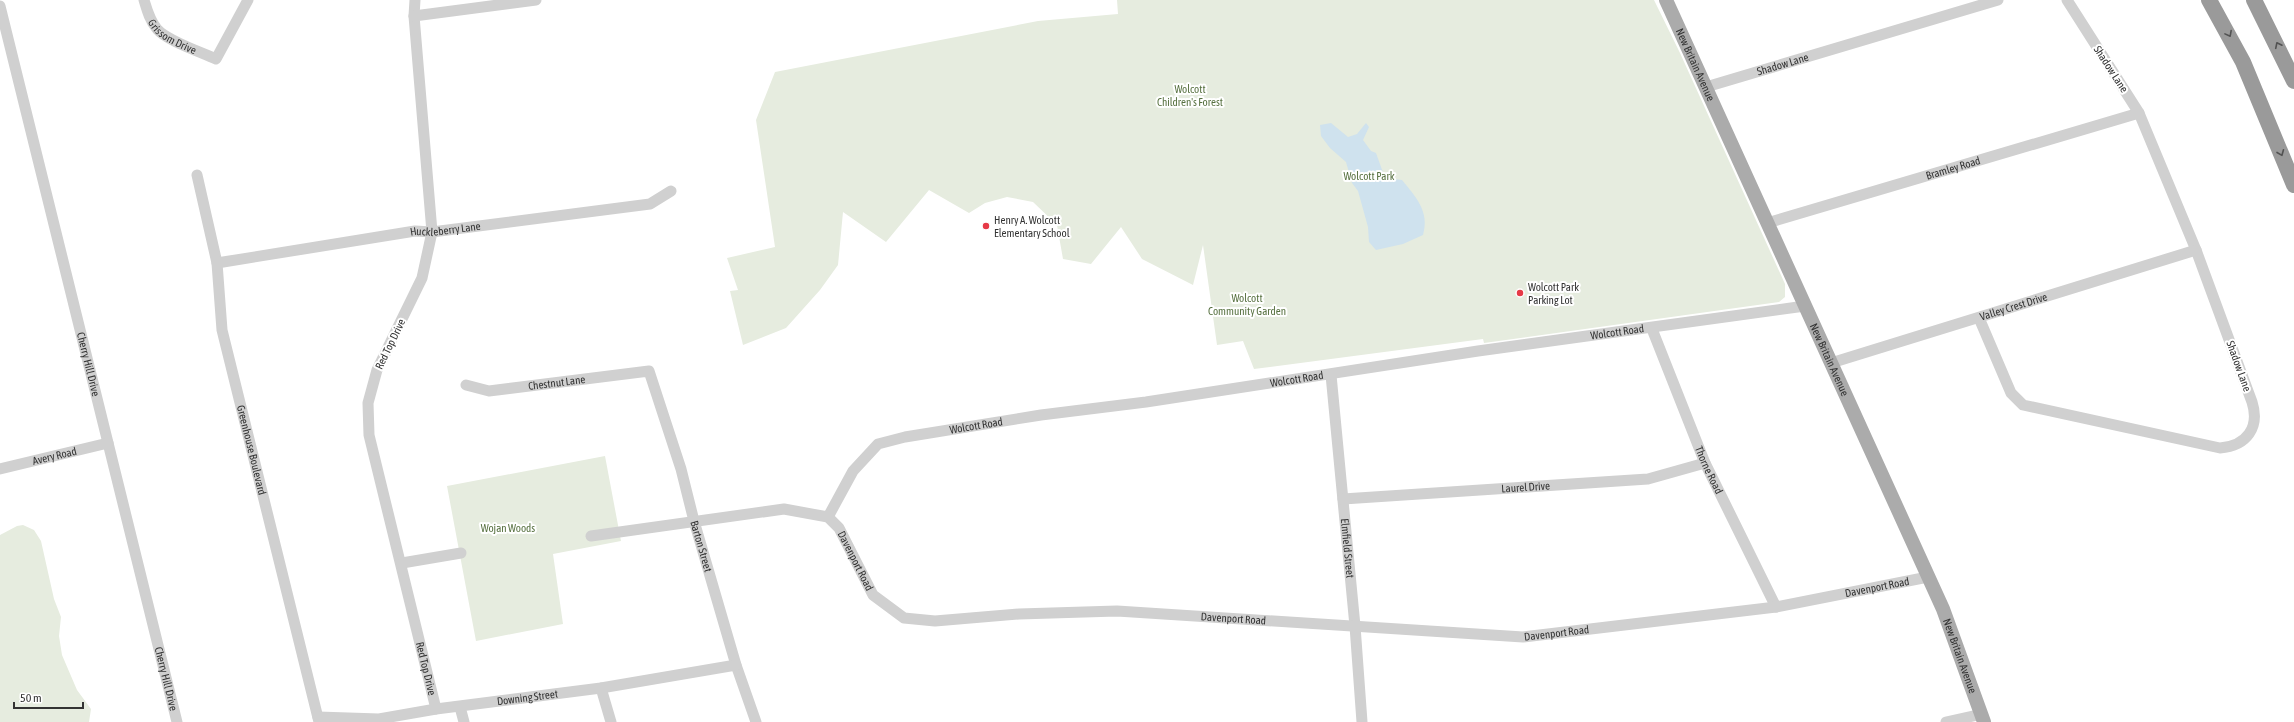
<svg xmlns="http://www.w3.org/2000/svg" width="2294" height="722" viewBox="0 0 2294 722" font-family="'Asap Condensed',sans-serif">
<rect width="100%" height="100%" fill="#fff"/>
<path fill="#e6ecdf" d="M1117 0H1654L1680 53 1785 284V297L1779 302 1484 343 1483 339 1254 369 1243 341 1217 345 1203 245 1193 285 1142 259 1121 227 1091 264 1063 259 1057 225 1033 202 1007 197 985 203 969 213 929 190 886 242 843 212 838 265 820 290 786 328 743 345 730 291 738 290 727 258 775 247 756 120 775 72 1038 21 1118 14Z
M605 456 621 541 553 554 563 624 476 641 447 486Z
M23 525 34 530 41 541 54 599 61 617 59 636 62 655 77 690 91 709 89 722H0V535L17 526Z"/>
<path fill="#cfe2ee" d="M1331 123 1348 137 1357 134 1366 123 1369 127 1363 140 1371 151 1376 153 1385 178 1402 180C1416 197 1430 212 1423 235L1403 244 1376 250 1369 242 1368 227 1358 191 1352 183 1346 162 1330 148 1321 136 1320 125Z"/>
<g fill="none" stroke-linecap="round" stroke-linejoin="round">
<g stroke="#d0d0d0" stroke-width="11">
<path id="s1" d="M144 0C147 10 150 21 157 29 167 41 201 52 216 59L248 0"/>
<path id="s2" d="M415 0 414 16 432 232 422 278 377 370 368 403 369 435 436 709"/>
<path id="s3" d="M0 6 177 722"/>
<path d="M414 16 536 0"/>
<path id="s4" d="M1706 87 1998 0"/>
<path id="s5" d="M197 175 217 263 222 330 319 722"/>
<path id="s6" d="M1767 223 2139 113"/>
<path id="s7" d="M217 263 415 231 432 232 650 204 671 191"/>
<path d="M1979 318 2011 393 2023 405 2220 448C2247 446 2260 427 2252 402L2196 250 2139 113 2067 0"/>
<path id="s8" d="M1652 329 1705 463 1776 607"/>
<path id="s9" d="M1831 363 2196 250"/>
<path id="s10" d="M1331 375 1355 626 1362 722"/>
<path id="s11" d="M466 385 489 391 649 371 681 469 694 521 736 665 756 722"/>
<path id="s12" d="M0 469 108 443"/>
<path id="s13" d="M1343 499 1648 479 1705 463"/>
<path id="s14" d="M828 517 853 471 878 444 905 437 1041 415 1146 402 1478 351 1805 306"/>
<path id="s15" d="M591 536 784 509 828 517 839 528 873 595 904 618 935 621 1019 614 1117 611 1523 637 1776 607 1928 577"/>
<path d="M402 563 461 553"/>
<path d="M601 688 611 722"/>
<path d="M460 707 464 722"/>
<path id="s16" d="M318 717 379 719 436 709 601 688 736 665"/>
<path d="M1946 722 1982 714"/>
</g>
<path stroke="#ababab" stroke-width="14" id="s17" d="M1666 0 1943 609 1984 722"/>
<path stroke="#9a9a9a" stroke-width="16" d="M2209 0 2243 62 2294 185
M2254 0 2294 81"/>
</g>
<defs><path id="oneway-chevron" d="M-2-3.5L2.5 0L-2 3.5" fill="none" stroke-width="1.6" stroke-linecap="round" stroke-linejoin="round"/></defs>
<g stroke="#525252">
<use href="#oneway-chevron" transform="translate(2229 34) rotate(62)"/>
<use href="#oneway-chevron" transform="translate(2278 45) rotate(-116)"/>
<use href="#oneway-chevron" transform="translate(2281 153) rotate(68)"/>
</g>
<g fill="#e63946" stroke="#fff" stroke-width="1.5">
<circle cx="986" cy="226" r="4"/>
<circle cx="1520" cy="293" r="4"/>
</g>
<g text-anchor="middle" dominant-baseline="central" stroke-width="4" stroke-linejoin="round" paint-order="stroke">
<g font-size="11" fill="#333" stroke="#fff">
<text stroke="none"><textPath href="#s1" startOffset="49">Grissom Drive</textPath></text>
<text stroke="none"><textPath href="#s17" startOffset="71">New Britain Avenue</textPath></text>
<text stroke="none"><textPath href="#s4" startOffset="80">Shadow Lane</textPath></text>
<text transform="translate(2111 69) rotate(57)">Shadow Lane</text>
<text stroke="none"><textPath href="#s6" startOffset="194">Bramley Road</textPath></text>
<text stroke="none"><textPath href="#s7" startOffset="231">Huckleberry Lane</textPath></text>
<text stroke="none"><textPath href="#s9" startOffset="191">Valley Crest Drive</textPath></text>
<text stroke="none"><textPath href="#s14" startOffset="837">Wolcott Road</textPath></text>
<text transform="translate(390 344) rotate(-64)">Red Top Drive</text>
<text stroke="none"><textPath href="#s17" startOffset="395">New Britain Avenue</textPath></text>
<text stroke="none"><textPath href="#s3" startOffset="369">Cherry Hill Drive</textPath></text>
<text transform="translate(2239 366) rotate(70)">Shadow Lane</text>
<text stroke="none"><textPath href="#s14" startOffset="513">Wolcott Road</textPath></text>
<text stroke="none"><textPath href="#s11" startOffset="92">Chestnut Lane</textPath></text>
<text stroke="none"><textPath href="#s14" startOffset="189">Wolcott Road</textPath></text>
<text stroke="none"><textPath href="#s5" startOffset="281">Greenhouse Boulevard</textPath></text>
<text stroke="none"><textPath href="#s12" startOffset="56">Avery Road</textPath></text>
<text stroke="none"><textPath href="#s8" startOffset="152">Thorne Road</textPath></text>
<text stroke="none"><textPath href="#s13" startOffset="183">Laurel Drive</textPath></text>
<text stroke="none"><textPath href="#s11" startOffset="368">Barton Street</textPath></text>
<text stroke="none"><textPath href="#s10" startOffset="174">Elmfield Street</textPath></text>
<text stroke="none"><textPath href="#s15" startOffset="292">Davenport Road</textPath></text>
<text stroke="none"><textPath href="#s15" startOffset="1347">Davenport Road</textPath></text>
<text stroke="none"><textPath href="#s15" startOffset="699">Davenport Road</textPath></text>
<text stroke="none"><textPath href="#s15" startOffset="1023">Davenport Road</textPath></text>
<text stroke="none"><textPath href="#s17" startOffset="719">New Britain Avenue</textPath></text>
<text stroke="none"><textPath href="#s2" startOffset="689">Red Top Drive</textPath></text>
<text stroke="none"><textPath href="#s3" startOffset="693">Cherry Hill Drive</textPath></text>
<text stroke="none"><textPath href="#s16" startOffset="211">Downing Street</textPath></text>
</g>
<g font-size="11" fill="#56703f" stroke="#fff">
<text x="1190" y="89">Wolcott<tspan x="1190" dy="13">Children's Forest</tspan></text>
<text x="1369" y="176">Wolcott Park</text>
<text x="1247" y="298">Wolcott<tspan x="1247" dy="13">Community Garden</tspan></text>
<text x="508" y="528">Wojan Woods</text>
</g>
<g font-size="11" fill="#333" stroke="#fff" text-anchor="start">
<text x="994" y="220">Henry A. Wolcott<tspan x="994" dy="13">Elementary School</tspan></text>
<text x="1528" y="287">Wolcott Park<tspan x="1528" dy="13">Parking Lot</tspan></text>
</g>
</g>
<path d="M14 702v6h69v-6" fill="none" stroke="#333333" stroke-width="2"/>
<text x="20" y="702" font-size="12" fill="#333333" stroke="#ffffff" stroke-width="3" paint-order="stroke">50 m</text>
</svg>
